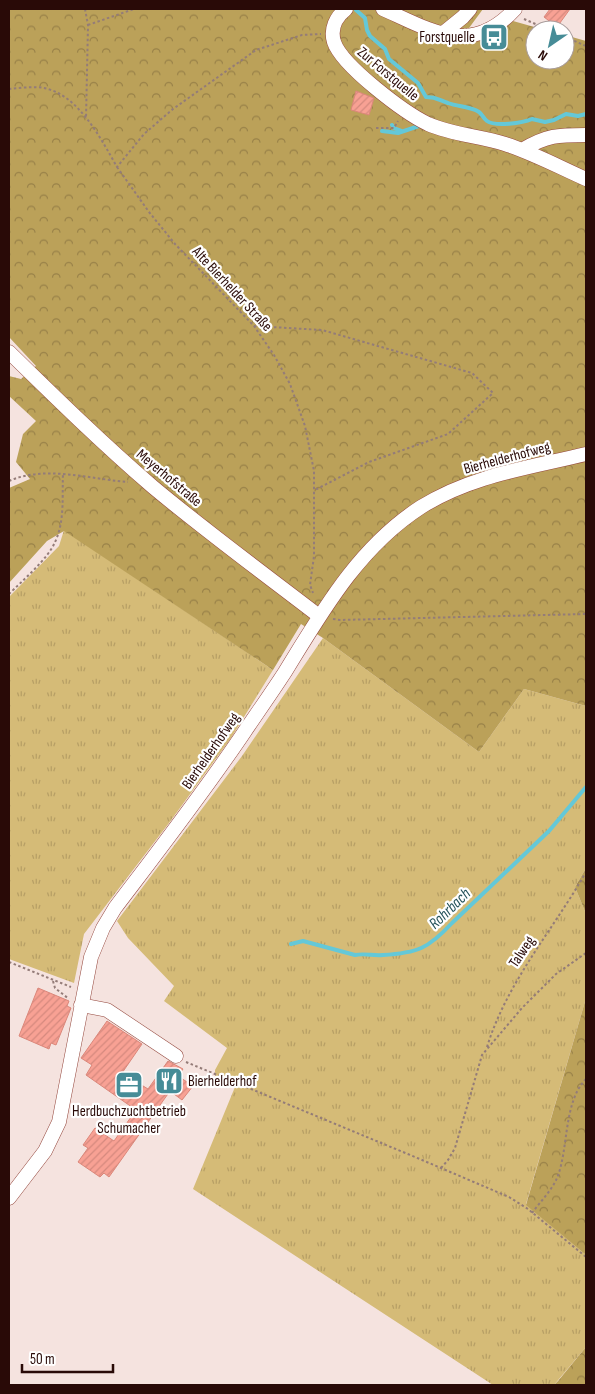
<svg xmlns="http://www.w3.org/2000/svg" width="595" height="1394" viewBox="0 0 595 1394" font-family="'Sofia Sans Condensed',sans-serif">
<defs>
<pattern id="grass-tufts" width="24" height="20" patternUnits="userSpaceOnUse" patternTransform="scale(1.25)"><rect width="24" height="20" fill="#d5bb77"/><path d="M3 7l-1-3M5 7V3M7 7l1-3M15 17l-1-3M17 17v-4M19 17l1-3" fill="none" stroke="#b79f65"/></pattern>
<pattern id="forest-crowns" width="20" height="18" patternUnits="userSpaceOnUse" patternTransform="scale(1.25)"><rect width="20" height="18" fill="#bba159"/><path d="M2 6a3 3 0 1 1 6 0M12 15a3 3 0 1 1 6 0" fill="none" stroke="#988148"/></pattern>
<pattern id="building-hatch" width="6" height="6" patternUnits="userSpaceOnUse" patternTransform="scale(1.25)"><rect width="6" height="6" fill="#f8a194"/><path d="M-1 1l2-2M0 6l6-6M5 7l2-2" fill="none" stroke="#d5897e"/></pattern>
</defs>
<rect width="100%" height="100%" fill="#f5e3df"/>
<path fill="url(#grass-tufts)" d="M64 530 273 670 231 738 169 823 84 934 74 983 9 959V597L59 546Z
M323 638 479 752 524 689 586 706V868L575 887 586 914V998L526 1204 586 1255V1347L554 1385H493L193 1189 235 1087 215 1078V1070L227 1048 164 1001 174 986 128 938 117 921 242 756Z"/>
<path fill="url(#forest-crowns)" d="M9 9H483L469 28 513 21 545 30H535V60H565V35L586 41V706L524 689 479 752 323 638 301 624 273 670 64 531 47 541 9 583V488L30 479 16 462 23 434 36 421 9 396V376L21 379 36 366 9 337Z
M586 868V914L575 887Z
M586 998V1255L526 1205Z
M586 1347V1385H554L558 1381Z"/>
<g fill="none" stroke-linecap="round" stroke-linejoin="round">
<path stroke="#64c8d8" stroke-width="4" d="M356 10 365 18 367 30 370 36 385 49 389 59 418 83 426 97C437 97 439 100 448 103 458 107 470 106 479 112 482 114 483 118 487 121 495 127 523 123 532 119L545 122 554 120 566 114 578 116 586 114
M392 125 394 128 402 131
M382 131 398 133 419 126
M291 944 303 941 355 955C365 953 373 956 383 955 417 953 428 949 452 923L549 831 586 787"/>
</g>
<path fill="url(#building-hatch)" stroke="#db877a" d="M550 9H570L557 27 544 17Z
M356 91 374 98 369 115 351 110Z
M38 988 69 1001 67 1006 71 1008 56 1045 51 1043 49 1049 19 1036Z
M107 1021 142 1044 122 1073 148 1089 168 1061 183 1069 178 1076 193 1086 182 1100 170 1091 109 1177 104 1173 100 1177 78 1162 88 1148 83 1145 95 1128 114 1141 136 1110 86 1075 92 1065 81 1058Z"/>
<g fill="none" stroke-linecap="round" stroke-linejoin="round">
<defs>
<path id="minor" d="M346 9C336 17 330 29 334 42 342 66 405 113 428 124 453 135 480 136 505 144 533 153 559 167 586 179
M383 9C432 31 471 57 515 9
M442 34 463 17 470 9
M522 150C547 135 558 135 586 135
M9 352C56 398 103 444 153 487 207 532 263 573 319 616
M81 1005 107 1010 176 1056
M9 1198 45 1151 59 1122 91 957 103 928 115 908C159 850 204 792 245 731 258 712 272 692 285 672 323 610 359 547 421 507 472 475 529 468 586 454"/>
</defs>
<use href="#minor" stroke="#95483e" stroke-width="15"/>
<path stroke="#947c78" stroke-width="2" stroke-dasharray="2.5 2.5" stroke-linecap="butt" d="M85 9 88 25 86 119
M524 19 549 30
M88 25 134 9
M565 37 586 46
M9 89C20 88 33 86 44 88 79 95 101 139 117 167L144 134 173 109 256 50 302 35 321 34
M376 128H394L398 121
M117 167 149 212 175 244 254 326 274 355 290 384 305 426 314 471V556L310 585 313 593
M254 326 322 330 472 373 493 393 448 434 369 462 315 490
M9 481C46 465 89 479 128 482
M9 594C22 581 48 559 55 542 65 521 62 496 63 474
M333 619 340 620 586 614
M9 962 71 987
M53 981 55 988 69 999
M487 1047C507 982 553 930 586 872
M186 1062 415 1157 509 1197 528 1209 586 1257
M441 1168 448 1160 455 1148 482 1055 522 1008 556 974 586 953
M532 1213C540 1202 552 1190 557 1178 569 1149 563 1102 586 1079"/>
<use href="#minor" stroke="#fff" stroke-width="14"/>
</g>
<defs>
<symbol id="bus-square" viewBox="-11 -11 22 22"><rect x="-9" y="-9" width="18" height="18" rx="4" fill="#468c97" stroke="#fff"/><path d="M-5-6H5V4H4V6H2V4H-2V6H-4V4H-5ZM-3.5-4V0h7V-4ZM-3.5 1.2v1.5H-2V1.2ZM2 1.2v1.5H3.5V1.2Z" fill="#fff"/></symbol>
<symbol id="restaurant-square" viewBox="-11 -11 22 22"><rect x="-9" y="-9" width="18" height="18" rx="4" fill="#468c97" stroke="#fff"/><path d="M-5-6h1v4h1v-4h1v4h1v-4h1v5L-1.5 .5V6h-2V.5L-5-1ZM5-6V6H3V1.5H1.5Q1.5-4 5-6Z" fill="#fff"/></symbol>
<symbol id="office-square" viewBox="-11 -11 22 22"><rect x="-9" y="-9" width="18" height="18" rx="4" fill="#468c97" stroke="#fff"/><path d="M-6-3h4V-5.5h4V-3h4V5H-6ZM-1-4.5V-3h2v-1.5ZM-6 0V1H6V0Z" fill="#fff"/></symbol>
</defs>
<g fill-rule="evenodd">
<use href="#bus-square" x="478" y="21" width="32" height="32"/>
<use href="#restaurant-square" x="153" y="1065" width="32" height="32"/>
<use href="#office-square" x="113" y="1069" width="32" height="32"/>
</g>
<g text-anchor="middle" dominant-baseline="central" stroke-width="4.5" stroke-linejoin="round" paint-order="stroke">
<g font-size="15" fill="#290a07" stroke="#fff" text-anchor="end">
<text x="475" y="37">Forstquelle</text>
<text x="188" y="1081" text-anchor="start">Bierhelderhof</text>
<text x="129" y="1111" text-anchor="middle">Herdbuchzuchtbetrieb<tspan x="129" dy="17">Schumacher</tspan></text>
</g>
<g font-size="15" fill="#290a07" stroke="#fff">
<text transform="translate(388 74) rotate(40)">Zur Forstquelle</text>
<text transform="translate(232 289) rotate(47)">Alte Bierhelder Straße</text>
<text transform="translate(507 458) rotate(-15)">Bierhelderhofweg</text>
<text transform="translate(169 478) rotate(40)">Meyerhofstraße</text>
<text transform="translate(211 751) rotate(-55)">Bierhelderhofweg</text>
<text transform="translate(522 952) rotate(-56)">Talweg</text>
</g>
<g font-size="16" font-style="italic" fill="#255259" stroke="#fff">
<text transform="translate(450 909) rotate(-44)">Rohrbach</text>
</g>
</g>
<rect width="595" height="1394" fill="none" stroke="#290a07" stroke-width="20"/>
<g transform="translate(550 45) rotate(214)"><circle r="24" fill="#ffffff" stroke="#a99d9c"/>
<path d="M0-4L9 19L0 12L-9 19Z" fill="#468c97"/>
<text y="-8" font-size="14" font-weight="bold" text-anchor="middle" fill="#290a07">N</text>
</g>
<path d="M22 1364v8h91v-8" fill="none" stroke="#290a07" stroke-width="2.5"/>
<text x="30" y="1364" font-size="15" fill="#290a07" stroke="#ffffff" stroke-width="4" paint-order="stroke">50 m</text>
</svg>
